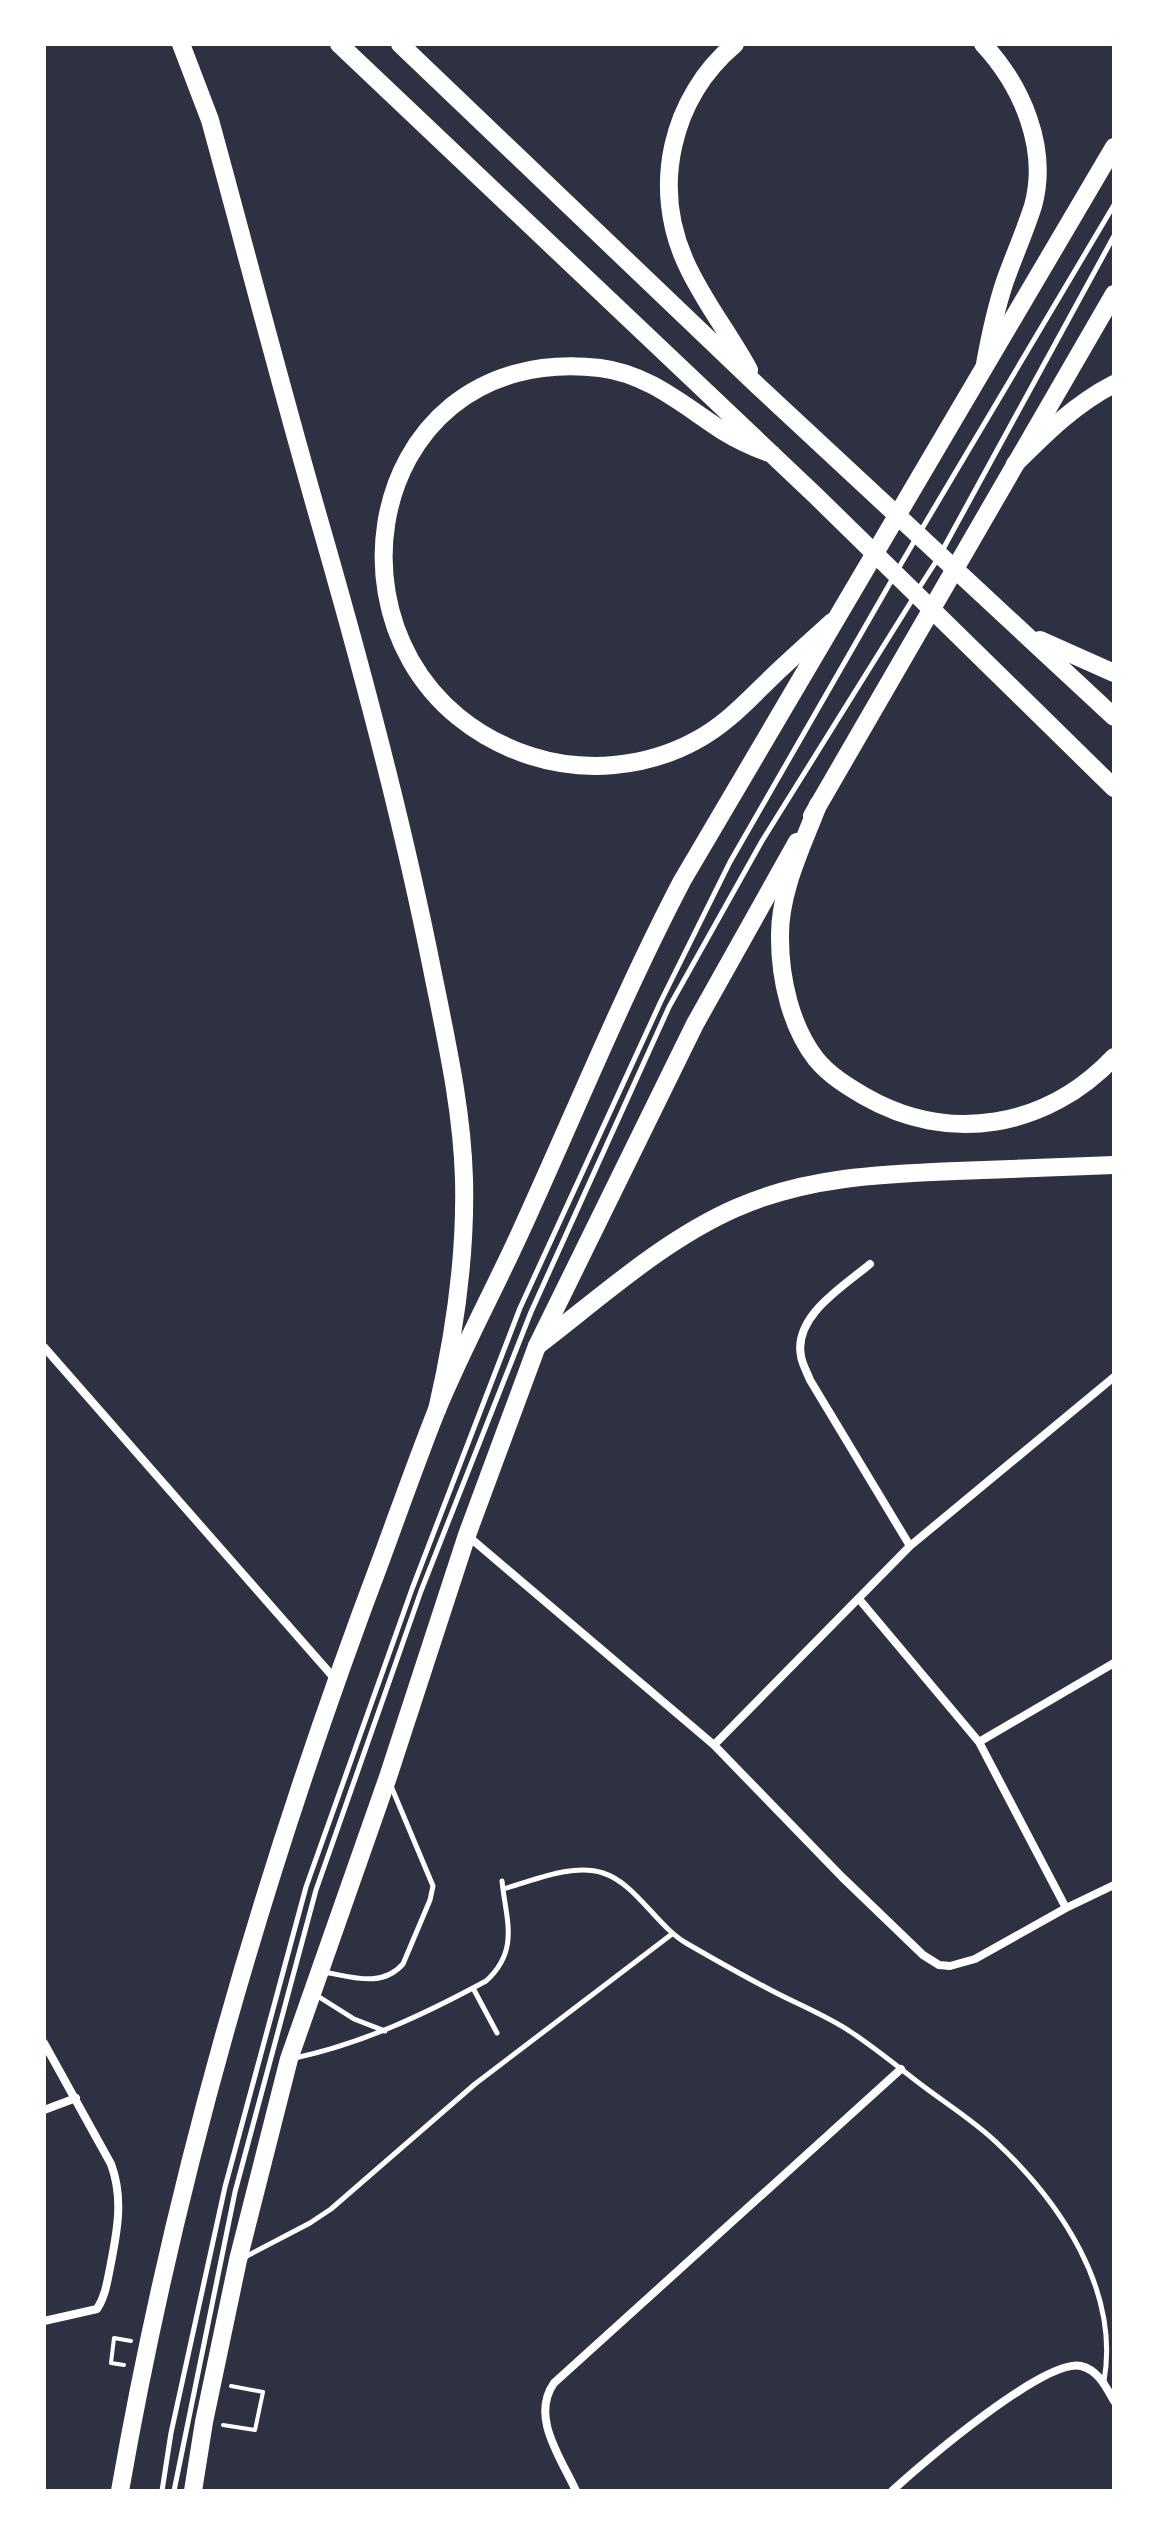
<svg xmlns="http://www.w3.org/2000/svg" width="1158" height="2535" viewBox="0 0 1158 2535" font-family="Jost,sans-serif">
<rect width="100%" height="100%" fill="#2d3142"/>
<g fill="none" stroke-linecap="round" stroke-linejoin="round">
<path stroke="#fff" stroke-width="4" d="M124 2365 111 2363 114 2338 131 2341
M223 2425 255 2430 263 2392 231 2386"/>
<path stroke="#fff" stroke-width="5" d="M920 532 1114 205
M942 551 1114 236
M898 569 915 540
M919 588 937 560
M503 1889C533 1881 572 1863 603 1873 635 1883 656 1925 686 1943 712 1958 738 1973 765 1987 794 2003 824 2014 851 2032 875 2048 897 2066 919 2083 945 2103 973 2120 996 2142 1060 2202 1120 2290 1104 2381
M324 1972C352 1977 382 1988 403 1964L430 1900 433 1886 391 1786
M473 1988 497 2033
M316 1995 354 2019 385 2031
M295 2058C364 2043 425 2014 486 1981 520 1950 506 1920 502 1881
M243 2258 310 2223 331 2209 475 2084 672 1934
M162 2491 171 2433 225 2187 306 1887 412 1589 520 1308 661 1001 730 862 893 578
M174 2491 235 2192 316 1890 421 1591 531 1312 669 1007 762 841 914 597"/>
<path stroke="#fff" stroke-width="8" d="M870 1264C844 1286 793 1316 801 1356 802 1364 807 1372 810 1380L910 1546
M44 1347 335 1679
M468 1536 714 1745 842 1877 923 1955 939 1965 950 1966 975 1959 1066 1908 1114 1885
M859 1599 979 1742 1066 1908
M979 1742 1114 1663
M714 1745 910 1546 1114 1377
M44 2043 111 2164C124 2199 117 2232 110 2268 107 2283 105 2297 97 2309L44 2321
M44 2110 76 2098
M576 2491C561 2458 530 2417 554 2383L901 2069
M892 2491C921 2464 1045 2358 1081 2366 1098 2370 1106 2387 1114 2401"/>
<path stroke="#fff" stroke-width="18" d="M812 816 1114 294
M120 2491C176 2170 267 1861 382 1557 400 1508 417 1460 436 1412 461 1351 493 1292 520 1233 574 1115 622 996 682 881L1114 147
M193 2491 204 2422 238 2260 289 2059 388 1777 467 1535 537 1346 695 1024 797 842"/>
<path stroke="#fff" stroke-width="18" d="M181 44 210 120C248 259 284 399 324 537 365 680 403 823 432 969 446 1039 462 1108 464 1179 466 1258 455 1333 437 1410
M339 44 816 496 1114 788
M400 44 758 386 1114 717
M735 44C671 98 651 187 686 263 703 301 729 333 749 370
M983 44C1022 86 1049 148 1033 206 1025 231 1014 256 1005 281 996 308 990 336 985 364
M772 454C755 448 739 441 723 431 684 406 649 374 600 368 350 339 303 682 531 756 584 773 645 768 695 741 726 725 749 699 774 675 793 657 812 640 832 622
M1015 464C1046 433 1075 404 1114 384
M1040 640 1114 673
M818 805C802 847 779 892 780 938 780 979 791 1027 816 1059 829 1075 847 1086 864 1096 949 1145 1047 1128 1114 1057
M537 1346C600 1298 663 1240 736 1208 806 1177 881 1174 956 1171 1009 1169 1061 1167 1114 1165"/>
</g>
<rect width="1158" height="2535" fill="none" stroke="#ffffff" stroke-width="92"/>
</svg>
